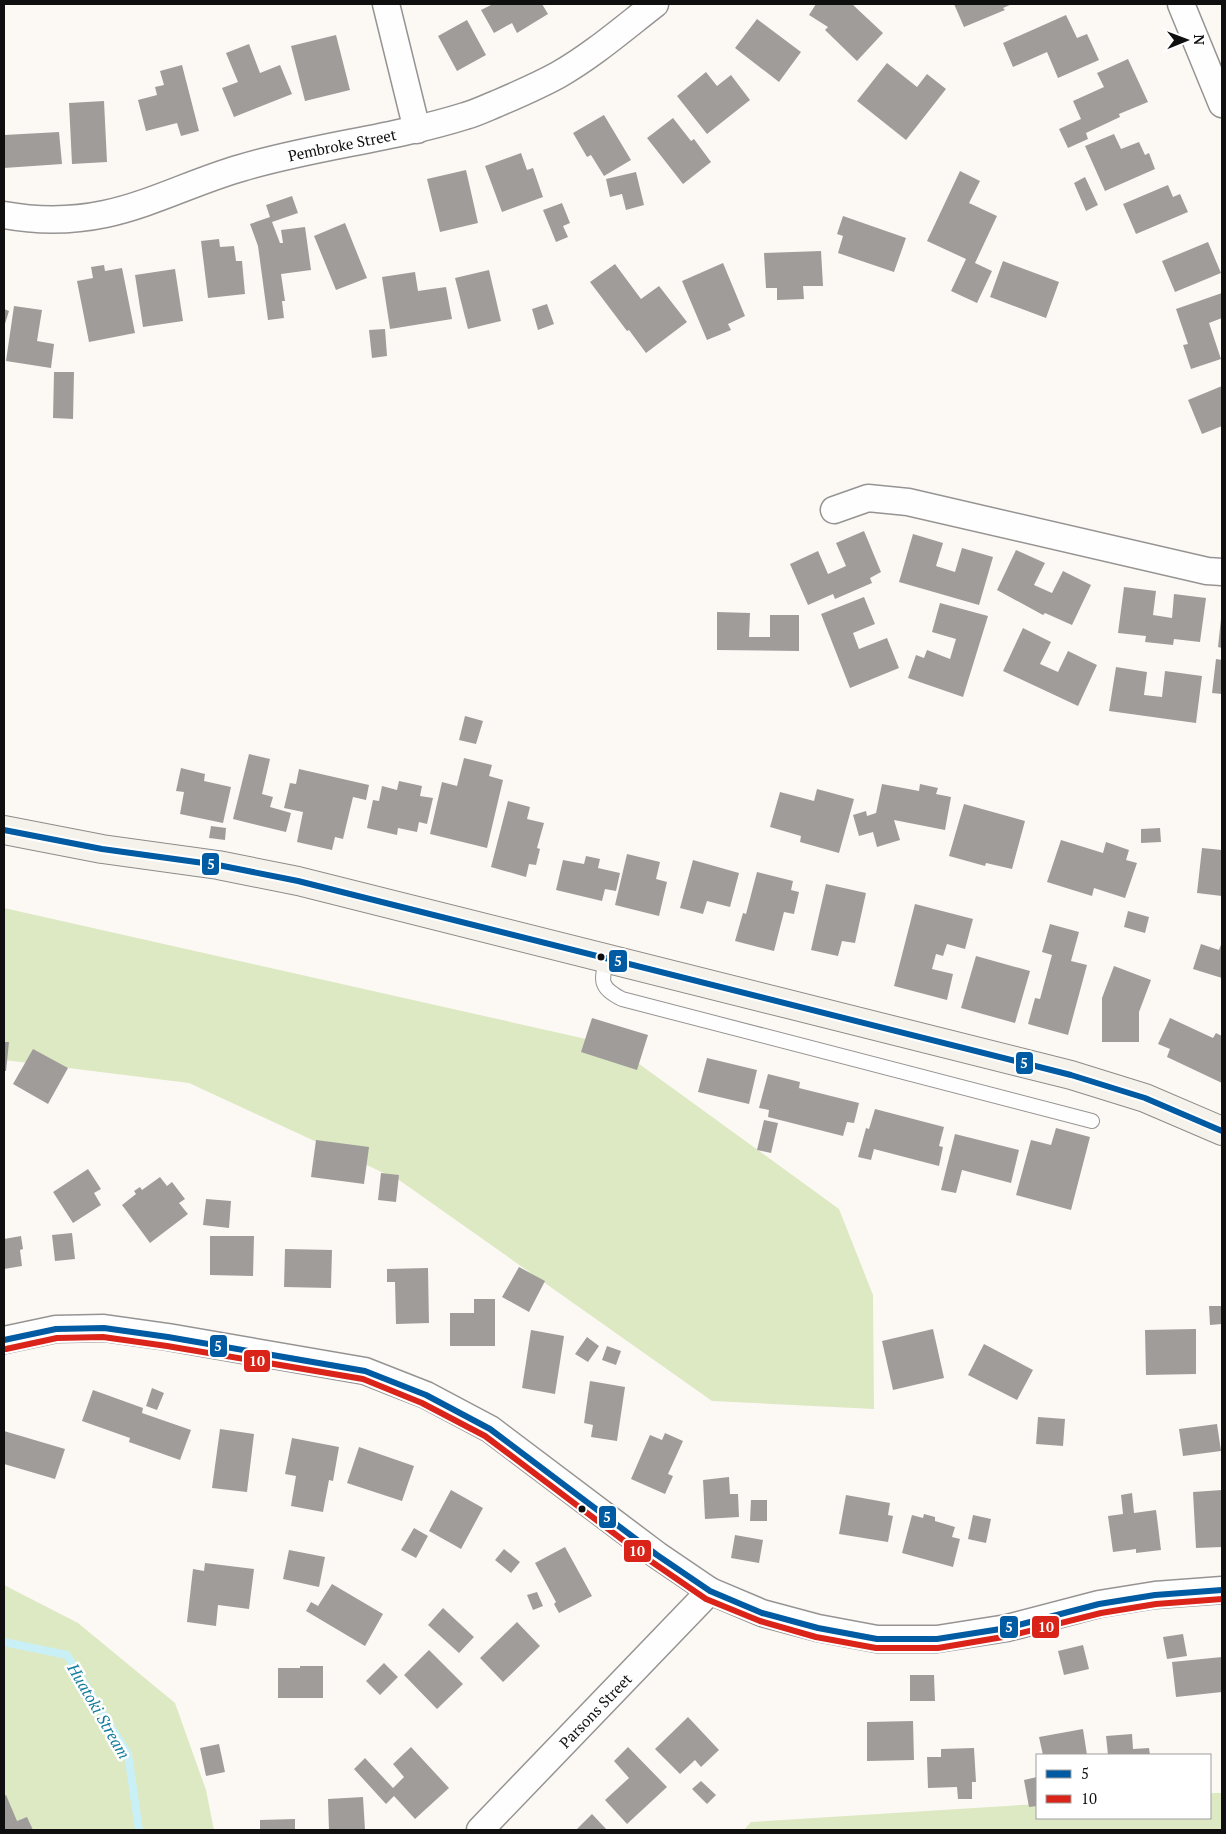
<svg xmlns="http://www.w3.org/2000/svg" width="1226" height="1834" viewBox="0 0 1226 1834" font-family="'PT Serif',serif">
<rect width="100%" height="100%" fill="#fcf9f5"/>
<path fill="#dde9c2" d="M4 908 613 1045 839 1209 873 1295 874 1409 712 1401 399 1180 189 1083 4 1060Z
M4 1585 78 1623 175 1703 206 1790 214 1830H14L4 1809Z
M1210 1793H1222V1830H744L751 1822 1037 1804V1818H1210Z"/>
<g fill="none" stroke-linecap="round" stroke-linejoin="round">
<path stroke="#caf0f7" stroke-width="8" d="M4 1642 67 1655 128 1754 139 1830"/>
</g>
<path fill="#a09c9a" d="M493 4H542L548 14 517 33 512 23 494 33 481 10Z
M816 4H852L883 33 857 61 825 30 828 27 809 15Z
M954 4H1012L1003 8 1005 10 964 27Z
M1066 15 1077 38 1087 34 1099 60 1058 78 1047 52 1013 67 1003 43Z
M757 19 801 52 779 82 735 48Z
M467 20 486 55 457 71 438 36Z
M336 35 350 90 305 101 291 46Z
M249 44 260 73 280 65 292 94 234 117 222 88 238 82 226 53Z
M1128 59 1148 102 1119 114 1120 117 1086 133 1088 139 1068 148 1059 129 1081 119 1073 101 1104 87 1097 73Z
M887 63 917 87 927 74 946 89 906 140 857 101Z
M182 65 199 131 181 136 177 123 146 131 138 100 157 95 155 87 164 85 160 71Z
M706 72 717 86 731 75 750 100 707 134 677 96Z
M104 101 107 162 72 164 69 103Z
M604 115 631 160 604 176 591 155 587 157 573 133Z
M673 118 691 141 694 139 711 162 683 184 647 138Z
M59 132 62 164 4 168V135Z
M1114 134 1121 149 1139 142 1145 155 1149 153 1155 169 1105 191 1085 146Z
M521 153 527 170 533 168 543 197 502 212 485 166Z
M466 170 478 223 440 232 427 179Z
M960 171 980 181 969 203 997 216 975 263 992 271 977 303 951 291 966 259 927 241Z
M636 172 644 205 626 210 622 194 610 197 606 179Z
M1085 177 1098 205 1086 211 1074 183Z
M1168 185 1173 197 1180 194 1188 212 1136 234 1123 204Z
M292 196 298 213 272 222 280 243H283L281 230 305 227 311 270 281 274 285 301H282L284 318 268 320 258 246 250 224 270 217 266 205Z
M562 203 570 223 563 226 568 237 556 242 543 210Z
M843 216 906 238 894 272 838 253 843 236 837 234Z
M345 223 367 278 336 290 314 236Z
M219 239 220 247 234 246 236 261H242L245 294 208 298 201 241Z
M1208 242 1221 273 1175 292 1162 261Z
M821 251 823 286H803L804 299 777 300V288H766L764 253Z
M1003 261 1059 282 1046 318 990 297Z
M723 263 745 316 728 324 731 330 707 340 682 281Z
M615 264 641 299 659 286 687 322 646 353 629 330 627 331 590 282Z
M104 265 105 271 122 268 135 333 89 342 77 281 93 278 91 267Z
M175 269 183 321 143 327 135 275Z
M489 270 501 321 468 329 455 278Z
M415 272 418 291 446 287 452 319 390 329 382 277Z
M1222 293V318L1209 323 1221 359 1191 369 1183 345 1188 344 1176 309Z
M547 304 554 324 538 330 532 309Z
M14 306 42 310 37 341 54 344 51 368 6 361Z
M4 309 9 311 4 327Z
M385 329 387 356 372 358 369 330Z
M54 372H74L73 419 53 418Z
M1222 386V426L1202 434 1188 400Z
M864 531 881 572 870 578 872 583 835 599 833 594 808 605 790 564 818 551 828 574 846 566 836 543Z
M913 534 943 543 936 566 955 572 962 548 993 557 979 605 899 582Z
M1016 550 1045 563 1034 585 1052 593 1063 571 1091 585 1072 625 1045 613 1043 615 997 590Z
M1124 587 1156 591 1153 615 1172 618 1174 594 1206 598 1200 642 1174 639 1173 645 1145 642 1146 636 1118 633Z
M864 597 875 624 853 633 859 649 887 638 899 668 850 688 821 614Z
M940 603 988 616 963 697 908 678 916 655 924 658 927 650 950 659 956 639 932 632Z
M717 612 750 613 749 637H770V615H799V651L717 650Z
M1221 619H1222V648L1218 647Z
M1023 628 1051 642 1040 664 1058 672 1068 651 1097 665 1078 706 1003 671Z
M1216 659 1222 660V694L1212 693Z
M1116 667 1147 672 1144 695 1162 697 1165 671 1202 676 1196 723 1109 711Z
M465 716 483 721 476 744 459 740Z
M249 754 270 759 262 794 273 797 270 807 291 813 286 832 233 819Z
M464 758 492 765 489 776 503 780 487 848 430 834 442 782 457 786Z
M181 768 205 774 204 781 231 787 223 823 180 814 184 792 176 791Z
M299 769 369 785 366 800 353 797 343 839 335 837 332 850 297 842 303 812 284 808 290 783 296 784Z
M399 781 422 786 420 796 433 798 427 824 419 822 417 832 398 828 397 835 367 828 373 800 379 801 382 786 397 790Z
M882 784 919 791 920 784 938 788 936 794 951 797 945 830 894 820 900 840 877 847 873 832 859 836 853 815 866 811 867 816 876 813Z
M817 789 854 799 839 853 800 842 801 836 770 827 780 792 814 801Z
M508 801 530 807 527 819 544 823 537 848 540 849 536 865 529 864 526 877 491 867Z
M964 804 1025 821 1012 869 986 863 985 866 949 856Z
M211 826 226 828 225 840 209 838Z
M1160 828 1161 842 1141 843V829Z
M1061 840 1103 853 1106 842 1129 850 1126 860 1137 863 1125 898 1094 888 1092 896 1047 882Z
M1202 848 1222 850V896L1197 893Z
M627 854 660 862 656 879 667 882 659 916 615 905Z
M586 856 600 859 598 868 620 873 616 891 605 889 602 901 556 890 563 860 584 864Z
M693 860 739 873 730 907 707 901 703 914 680 908Z
M757 872 793 881 791 890 799 892 794 914 784 912 774 951 735 941 743 913 746 914Z
M826 884 866 893 855 943 842 941 838 956 811 950Z
M915 904 973 919 965 949 947 944 943 956 936 954 932 969 953 974 947 1000 894 986Z
M1128 911 1149 917 1145 933 1124 927Z
M1050 924 1079 932 1071 961 1087 965 1068 1035 1028 1024 1035 998 1040 999 1052 955 1042 952Z
M1222 942V978L1193 969 1201 944 1219 950Z
M976 956 1030 971 1015 1023 961 1008Z
M1114 966 1151 980 1139 1012V1042H1102V998Z
M592 1018 648 1035 637 1070 581 1052Z
M1170 1018 1213 1038 1216 1033 1222 1036V1083L1167 1057 1170 1049 1158 1044Z
M4 1042H9L6 1071H4Z
M33 1049 68 1068 48 1104 13 1084Z
M707 1058 757 1070 749 1104 698 1092Z
M768 1074 800 1082 799 1088 859 1103 854 1123 847 1122 843 1136 768 1117 769 1110 759 1108Z
M875 1109 944 1127 939 1146 943 1147 939 1166 874 1149 871 1160 858 1157 866 1128 869 1129Z
M764 1120 778 1123 771 1153 757 1150Z
M1056 1128 1090 1137 1071 1210 1016 1195 1031 1140 1051 1145Z
M955 1134 1019 1150 1011 1183 962 1170 956 1193 941 1190Z
M316 1140 369 1147 364 1184 311 1177Z
M88 1169 101 1189 94 1193 101 1205 73 1223 53 1192Z
M381 1173 399 1175 396 1202 378 1200Z
M160 1177 167 1186 172 1182 185 1199 179 1203 188 1214 150 1243 122 1205 136 1194 134 1191 140 1187 142 1190Z
M206 1199 231 1201 229 1228 203 1225Z
M72 1233 75 1259 55 1261 52 1235Z
M21 1236 23 1249 20 1250 22 1266 4 1269V1239Z
M210 1236H254L253 1276 210 1275Z
M285 1249 332 1250 331 1288 284 1287Z
M519 1267 545 1281 529 1312 502 1297Z
M428 1268 429 1323 396 1324 395 1282H387V1269Z
M474 1299H495V1346H450V1313H474Z
M1209 1306H1222V1324L1210 1325Z
M933 1329 944 1378 893 1390 882 1341Z
M1196 1329V1374L1146 1375 1145 1330Z
M531 1330 564 1336 555 1394 522 1388Z
M587 1337 599 1346 588 1362 575 1354Z
M984 1344 1033 1370 1017 1400 968 1375Z
M607 1346 621 1351 616 1365 602 1360Z
M590 1381 625 1387 617 1441 591 1437 593 1425 584 1423Z
M152 1388 164 1393 157 1410 146 1406Z
M93 1390 143 1408 142 1413 191 1430 180 1460 129 1442 130 1438 82 1421Z
M1038 1417 1065 1419 1063 1446 1036 1444Z
M1217 1424 1221 1451 1183 1456 1179 1429Z
M220 1429 254 1434 247 1492 212 1488Z
M4 1431 65 1449 55 1479 4 1464Z
M665 1433 683 1441 668 1474 673 1476 665 1494 631 1479 650 1435 662 1440Z
M292 1438 339 1447 333 1481 329 1480 323 1512 291 1506 296 1476 285 1474Z
M359 1447 414 1466 402 1501 347 1483Z
M729 1477 730 1494H738L739 1517 705 1519 703 1480Z
M451 1490 483 1508 461 1549 429 1531Z
M1222 1490V1547L1196 1548 1193 1492Z
M1132 1493 1134 1513 1156 1510 1161 1550 1136 1553V1549L1113 1552 1108 1516 1123 1514 1121 1495Z
M846 1495 890 1503 888 1515 893 1516 888 1542 839 1534Z
M751 1500H767V1521H750Z
M924 1514 935 1517V1521L955 1527 952 1537 960 1539 953 1567 902 1553 912 1515 923 1518Z
M973 1515 991 1519 986 1543 968 1539Z
M414 1528 428 1536 416 1558 401 1550Z
M735 1535 763 1540 759 1563 731 1558Z
M565 1547 592 1596 559 1613 554 1604 556 1602 535 1563Z
M504 1549 520 1562 511 1573 495 1560Z
M289 1550 325 1557 319 1587 283 1579Z
M205 1563 254 1569 249 1609 218 1605 216 1626 187 1622 193 1569 204 1571Z
M332 1584 383 1614 365 1646 306 1611 311 1602 318 1606Z
M537 1592 543 1606 533 1610 527 1595Z
M443 1608 474 1637 459 1653 428 1625Z
M517 1622 540 1646 503 1682 480 1658Z
M1183 1634 1187 1656 1167 1659 1163 1637Z
M1083 1645 1089 1669 1064 1675 1058 1651Z
M429 1650 463 1684 437 1709 404 1675Z
M1222 1657V1692L1176 1697 1172 1662Z
M384 1663 398 1677 380 1695 366 1681Z
M300 1666H323V1698H278V1668H300Z
M910 1675H934L935 1701H910Z
M688 1717 719 1750 701 1767 695 1760 680 1774 655 1749Z
M913 1721 914 1760 867 1761V1722Z
M1083 1729 1087 1755H1043L1039 1737Z
M1132 1734 1133 1749 1149 1748 1150 1755H1108L1106 1736Z
M219 1744 225 1772 206 1776 200 1748Z
M411 1747 449 1788 415 1819 394 1796 386 1804 354 1769 365 1758 393 1788 404 1777 393 1764Z
M628 1747 667 1787 627 1824 605 1800 629 1778 614 1761Z
M974 1748 976 1782H972V1799H958L957 1787 928 1788 927 1757H941V1749Z
M1037 1777V1806L1029 1807 1024 1780Z
M701 1781 716 1795 707 1804 692 1789Z
M6 1795 17 1821 27 1817 33 1830H4V1796Z
M363 1797 365 1830H329L328 1799Z
M592 1814 607 1830H576Z
M295 1819V1830H260V1820Z"/>
<g fill="none" stroke-linecap="round" stroke-linejoin="round">
<defs>
<path id="lane" d="M607 958C601 981 599 987 622 999L1092 1121"/>
<g id="street">
<path d="M386 4 417 130"/>
<path d="M1181 4 1222 104"/>
<path id="s1" d="M4 215C37 221 72 221 105 214 152 204 195 181 241 168 314 146 392 139 465 116 476 113 486 108 496 104 517 95 538 86 558 75 593 55 624 28 655 4"/>
<path d="M834 510 868 498 908 502 1207 571 1222 572"/>
<path d="M4 1340 56 1329 104 1328 168 1337 365 1371 426 1395 490 1429 657 1555 710 1591 762 1613 818 1628 877 1639H937L1007 1628 1099 1604 1155 1595 1222 1590"/>
<path id="s2" d="M480 1830 710 1591"/>
</g>
<path id="secondary" d="M4 830 102 849 218 865 298 881 1071 1075 1145 1098 1222 1131"/>
</defs>
<use href="#lane" stroke="#969493" stroke-width="16"/>
<use href="#street" stroke="#969493" stroke-width="29"/>
<use href="#secondary" stroke="#8c8b89" stroke-width="30"/>
<use href="#lane" stroke="#fffefe" stroke-width="14"/>
<use href="#street" stroke="#fffefe" stroke-width="26"/>
<use href="#secondary" stroke="#f5f2eb" stroke-width="28"/>
<defs>
<path id="bus-1" d="M4 830 102 849 218 865 298 881 1071 1075 1145 1098 1222 1131
M4 1340 56 1329 104 1328 168 1337 365 1371 426 1395 490 1429 657 1555 710 1591 762 1613 818 1628 877 1639H937L1007 1628 1099 1604 1155 1595 1222 1590"/>
<path id="bus-2" d="M6 1349 57 1338 103 1337 167 1346 363 1379 422 1403 485 1436 652 1562 706 1599 760 1621 816 1637 876 1648H938L1009 1636 1101 1613 1156 1604 1222 1599"/>
</defs>
<use href="#bus-1" stroke="#fff" stroke-width="10"/>
<use href="#bus-2" stroke="#fff" stroke-width="10"/>
<use href="#bus-1" stroke="#005ba3" stroke-width="6"/>
<use href="#bus-2" stroke="#da241a" stroke-width="6"/>
</g>
<g fill="#0f0f0f" stroke="#fff" stroke-width="2">
<circle cx="601" cy="957" r="4.5"/>
<circle cx="582" cy="1509" r="4.5"/>
</g>
<g text-anchor="middle" dominant-baseline="central" stroke-width="5" stroke-linejoin="round" paint-order="stroke">
<g font-size="15" fill="#0f0f0f" stroke="#fff">
<text stroke="none"><textPath href="#s1" startOffset="349">Pembroke Street</textPath></text>
<text stroke="none"><textPath href="#s2" startOffset="166">Parsons Street</textPath></text>
</g>
<g font-size="16" font-style="italic" fill="#147c9e" stroke="#fff">
<text transform="translate(99 1711) rotate(60)">Huatoki Stream</text>
</g>
</g>
<g stroke="#fff" stroke-width="2">
<rect x="201" y="852" width="19" height="24" rx="5" fill="#005ba3"/>
<rect x="608" y="949" width="20" height="24" rx="5" fill="#005ba3"/>
<rect x="1015" y="1051" width="19" height="24" rx="5" fill="#005ba3"/>
<rect x="209" y="1334" width="19" height="24" rx="5" fill="#005ba3"/>
<rect x="243" y="1349" width="28" height="24" rx="5" fill="#da241a"/>
<rect x="598" y="1505" width="19" height="24" rx="5" fill="#005ba3"/>
<rect x="623" y="1539" width="29" height="24" rx="5" fill="#da241a"/>
<rect x="1031" y="1615" width="29" height="24" rx="5" fill="#da241a"/>
<rect x="999" y="1615" width="20" height="24" rx="5" fill="#005ba3"/>
</g>
<g font-size="14" text-anchor="middle" font-weight="bold" fill="#fff">
<text x="211" y="869">5</text>
<text x="618" y="966">5</text>
<text x="1024" y="1068">5</text>
<text x="218" y="1351">5</text>
<text x="257" y="1366">10</text>
<text x="607" y="1522">5</text>
<text x="637" y="1556">10</text>
<text x="1046" y="1632">10</text>
<text x="1009" y="1632">5</text>
</g>
<rect width="1226" height="1834" fill="none" stroke="#0f0f0f" stroke-width="10"/>
<rect x="1036" y="1754" width="175" height="65" fill="#ffffff" stroke="#9f9f9f"/>
<rect x="1046" y="1770" width="25" height="8" fill="#005ba3" stroke="#9f9f9f"/>
<text x="1081" y="1779" font-size="15" fill="#0f0f0f">5</text>
<rect x="1046" y="1795" width="25" height="8" fill="#da241a" stroke="#9f9f9f"/>
<text x="1081" y="1804" font-size="15" fill="#0f0f0f">10</text>
<g transform="translate(1186 40) rotate(89)" stroke="#ffffff" stroke-width="4" paint-order="stroke">
<path d="M0-4L9 19L0 12L-9 19Z" fill="#0f0f0f"/>
<text y="-8" font-size="14" font-weight="bold" text-anchor="middle" fill="#0f0f0f">N</text>
</g>
</svg>
